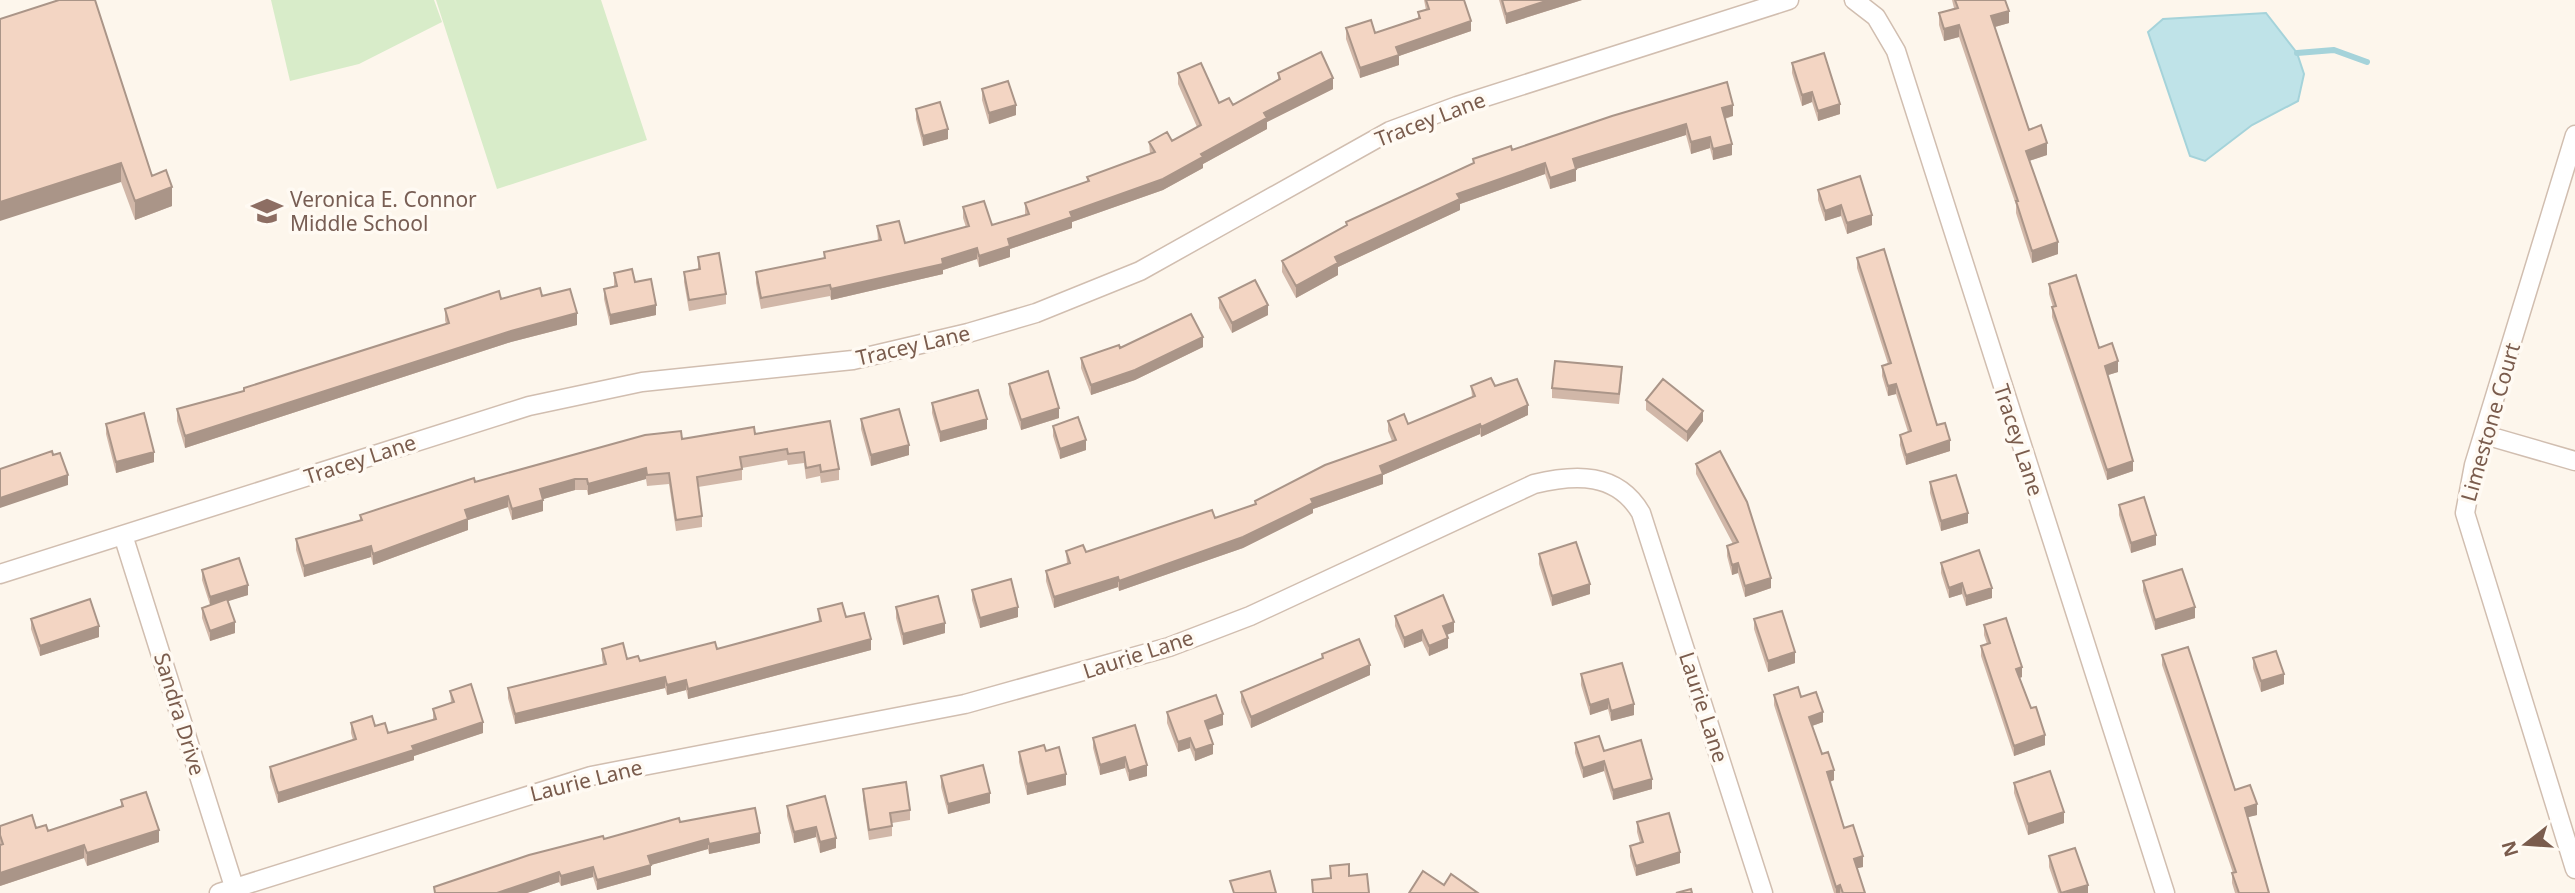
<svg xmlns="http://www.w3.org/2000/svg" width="2575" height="893" viewBox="0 0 2575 893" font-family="'Noto Sans',sans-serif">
<rect width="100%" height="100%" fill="#fdf6ec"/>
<path fill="#d8ecc9" d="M271 0H434L442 22 359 64 290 81Z
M436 0H601L647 140 497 189Z"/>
<path fill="#bfe3e8" stroke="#a5d3da" stroke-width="2" d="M2266 13 2297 53 2304 74 2298 101 2252 125 2205 161 2190 156 2148 32 2163 19Z"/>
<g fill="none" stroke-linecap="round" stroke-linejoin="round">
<path stroke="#a5d3da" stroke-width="6" d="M2297 53 2334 50 2367 62"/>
<defs>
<path id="minor" d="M1854 0 1876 17 1896 51 2165 893
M2575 135 2474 465 2465 513 2575 869
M2485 435 2575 461
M123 535 236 893
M0 574 529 406 642 382 853 360 968 333 1036 313 1140 271 1390 131 1457 106 1789 0
M219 893 591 776 965 704 1169 647 1250 616 1534 484C1575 474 1617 472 1641 513L1763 893"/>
</defs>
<use href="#minor" stroke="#d1beb0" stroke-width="21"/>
<use href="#minor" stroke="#fff" stroke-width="18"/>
</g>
<path fill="#d1b7a8" d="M1424 0H1464L1471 31 1399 56V65L1360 78 1346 39V28L1375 33 1418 18V12L1426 10Z
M1499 0H1582L1506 24Z
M1952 0H2005L2009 23 1995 27 2029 130 2047 155 2029 161 2058 254 2032 263 2016 213V205L1959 37 1944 41 1939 25V13L1954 8Z
M0 19 152 176 172 206 135 220 121 182Z
M1792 63 1840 114 1818 121 1812 102 1802 106 1792 73Z
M1178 73 1219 103 1233 105 1278 80V73L1333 89 1267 122V129L1203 164V168L1163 190 1072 222V228L1010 249V257L979 267 977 259 943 270V274L831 300 830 296 761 309 756 283V272L824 258V252L878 241 877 226 905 243 966 227 963 218V207L992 225 1025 215V203L1087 182V177L1150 154 1149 142 1172 141 1197 127 1178 84Z
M982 89 1016 115 989 124 982 100Z
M916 109 948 139 923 146 916 119Z
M1733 116 1725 119 1732 155 1713 160 1710 148 1691 154 1686 135 1576 169V181L1550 189 1545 174 1460 204V210L1338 267V275L1296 298 1282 272V261L1346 226V222L1473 163V159L1512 150Z
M1818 190 1872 225 1847 234 1841 216 1825 221 1818 200Z
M698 257 726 294V304L689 311 684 282V272L698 269Z
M1857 258 1937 425 1950 451 1906 465 1900 445V435L1908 432 1896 394 1888 396 1882 376V366L1888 364 1857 268Z
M614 273 635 282 656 315 610 325 604 299V289L614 287Z
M2049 284 2118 372 2108 375 2133 471 2107 480 2052 317V307H2053L2049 294Z
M542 296 577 325 511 342 185 448 177 421V409L244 391V388L446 324 445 320V309L501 299Z
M1219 298 1268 315 1232 333 1219 308Z
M1203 347 1135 380 1091 395 1081 368V358L1120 348Z
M1622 377 1619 404 1552 398V388Z
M1009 384 1059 418 1021 430 1009 394Z
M1471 386H1495L1528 415 1481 437 1480 434 1383 475V484L1313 509V513L1243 548 1119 591 1118 587 1054 608 1046 581V571L1067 564 1066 551 1086 552 1215 518 1255 505V501L1392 441 1388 431V421L1408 424 1472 397Z
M1646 400 1703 421 1687 442 1646 410Z
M932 403 987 429 940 442 932 413Z
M861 419 909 455 871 466 861 429Z
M830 421 839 469V480L821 483 820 476 806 479 804 463 788 465 787 460 742 468V480L698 487 702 516V527L676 531 669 484 647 486 646 479 588 495 587 490H575L543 499V511L512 520 508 507 468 520V530L373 565 371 557 304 577 296 550V539L360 520V515L475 482 682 439 755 434Z
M106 424 154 462 116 473 106 434Z
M1053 426 1086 450 1060 459 1053 436Z
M1696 464 1771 588 1745 597 1738 573 1732 575 1727 556V546L1733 544 1696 474Z
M1930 482 1968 523 1941 531 1930 493Z
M2119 505 2156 545 2131 553 2119 515Z
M1539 554 1590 594 1552 606 1539 564Z
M1941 563 1992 598 1966 606 1962 594 1949 598 1941 573Z
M202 570 248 595 227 601 235 633 210 641 202 618V608L210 605 202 580Z
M2143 581 2195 618 2155 630 2143 591Z
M972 590 1018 617 980 628 972 600Z
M896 607 945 633 903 645 896 618Z
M818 609 846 617 871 650 688 699 686 690 667 695 665 688 515 724 508 698V688L603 664 602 659V649L627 659 640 661 717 649 819 622Z
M1395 616 1454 632 1447 635 1448 648 1429 656 1422 641 1404 648 1395 626Z
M31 619 99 637 40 656 31 629Z
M1754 619 1795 663 1768 672 1754 629Z
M1984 625 2022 677 2020 678 2045 745 2014 756 1981 656V646L1987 644 1984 635Z
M1322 654 1370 675 1251 728 1241 702V692L1322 658Z
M2162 655 2235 790 2257 815 2247 817 2269 893H2235L2232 883V873H2233L2162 665Z
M2253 658 2284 684 2261 692 2253 668Z
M1581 674 1634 715 1611 721 1608 709 1590 715 1581 685Z
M450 691 483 733 414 756V760L278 803 270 777V767L353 740 351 733V723L375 726 388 733 433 720V709L451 703Z
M1774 695 1801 697 1823 722 1812 726 1822 754 1834 780 1830 782 1844 828 1863 867 1857 868 1865 893H1834L1774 705Z
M1167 712 1223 725 1208 730 1213 754 1195 761 1190 748 1178 752 1167 723Z
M1135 725 1147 776 1129 781 1125 768 1100 775 1093 748V738Z
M1575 743 1604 751 1652 789 1613 800 1604 771 1583 778 1575 753Z
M1046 751 1066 785 1027 795 1019 762V752Z
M941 776 990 803 948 814 941 787Z
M2014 783 2064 823 2028 835 2014 793Z
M863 789 910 810V820L892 823V836L869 840 863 799Z
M825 796 836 848 820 853 816 837 794 843 787 816V806Z
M121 800 159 842 87 866 84 858 0 886V826L36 828 48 831 121 807Z
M680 822 760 843 709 854 708 849 651 865V875L597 890 593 877 561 886 559 882 527 893H434V887L604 839Z
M1637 822 1680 863 1636 876 1630 856V846L1640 843 1637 832Z
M2049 856 2088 893H2058L2049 867Z"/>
<path fill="#aa9588" d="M1549 0H1582L1506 24V14Z
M2009 11V23L1991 28V16Z
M1471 21V31L1399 56V65L1360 78V68L1396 47Z
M1959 25V37L1944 41V29Z
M1333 78V89L1267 122V129L1203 164V168L1163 190 1072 222V228L1010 249V257L979 267V256L1008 239 1201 154 1264 113Z
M1812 92V102L1802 106V95Z
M1840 104V114L1818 121V111Z
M1016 105V115L989 124V113Z
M1733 105V116L1722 119V108Z
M1686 124V135L1573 170V159Z
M948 129V139L923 146V136Z
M1710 137V148L1691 154V142Z
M2047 143V155L2026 162V151Z
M1732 144V155L1713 160V149Z
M121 163V182L0 221V202Z
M1545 163V174L1460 204V210L1338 267V275L1296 298V286L1335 257 1457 194Z
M1576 169V181L1550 189V178Z
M172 187V206L135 220V201Z
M1841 205V216L1825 221V211Z
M1872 215V225L1847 234V223Z
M2058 242V254L2032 263V251Z
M977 248V259L943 270V274L831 300V289L942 259Z
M656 305V315L610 325V315Z
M1268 305V315L1232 333V323Z
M577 313V325L511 342 185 448V436L511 331Z
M1203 337V347L1135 380 1091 395V385Z
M2118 361V372L2105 376V366Z
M1896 384V394L1888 396V386Z
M1528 405V415L1481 437V427Z
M1059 408V418L1021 430V420Z
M1703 411V421L1687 442V432Z
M987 419V429L940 442V432Z
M1480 424V434L1383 475V484L1313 509V513L1243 548 1119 591V581L1311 499 1380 466Z
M1086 440V450L1060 459V449Z
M1950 440V451L1906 465V455Z
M909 445V455L871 466V455Z
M154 452V462L116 473V462Z
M2133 461V471L2107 480V470Z
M646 468V479L588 495V484Z
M68 475V485L0 508V498Z
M575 479V490L540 500V489Z
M508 496V507L468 520V530L373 565V554L465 510Z
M543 500V511L512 520V509Z
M1968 513V523L1941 531V521Z
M2156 535V545L2131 553V543Z
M371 546V557L304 577V566Z
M1738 563V573L1732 575V565Z
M1118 577V587L1054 608V597Z
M1771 578V588L1745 597V586Z
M1962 583V594L1949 598V588Z
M1590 584V594L1552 606V596Z
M248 585V595L210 607V597Z
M1992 588V598L1966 606V596Z
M1018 607V617L980 628V618Z
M2195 607V618L2155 630V620Z
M235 622V633L210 641V631Z
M1454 622V632L1443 636V626Z
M945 623V633L903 645V634Z
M99 626V637L40 656V646Z
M1422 630V641L1404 648V638Z
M1448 638V648L1429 656V646Z
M871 639V650L688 699V689Z
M1795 652V663L1768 672V661Z
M1370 665V675L1251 728V717Z
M2022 667V677L2016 679V669Z
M2284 674V684L2261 692V681Z
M665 677V688L515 724V714Z
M686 680V690L667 695V685Z
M1608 699V709L1590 715V705Z
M1634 704V715L1611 721V711Z
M1823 712V722L1809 727V717Z
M1223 714V725L1205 731V721Z
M483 722V733L414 756V760L278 803V793Z
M2045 735V745L2014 756V746Z
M1190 738V748L1178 752V742Z
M1213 744V754L1195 761V750Z
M1125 757V768L1100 775V765Z
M1604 761V771L1583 778V768Z
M1147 765V776L1129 781V771Z
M1834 770V780L1827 783V772Z
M1066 774V785L1027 795V784Z
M1652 779V789L1613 800V790Z
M990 793V803L948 814V804Z
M2257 804V815L2245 818V808Z
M2064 812V823L2028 835V824Z
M816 827V837L794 843V832Z
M159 830V842L87 866V853Z
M760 833V843L709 854V844Z
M836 838V848L820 853V842Z
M708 839V849L651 865V875L597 890V880L648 856Z
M84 845V858L0 886V873Z
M1680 852V863L1636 876V866Z
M1863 856V867L1854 869V859Z
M593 867V877L561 886V876Z
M559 872V882L527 893H497Z
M1840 885V893H1836V887Z
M2088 885V893H2064Z"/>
<path fill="#f3d5c3" stroke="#aa9588" stroke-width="2" d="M59 0H95L152 176 166 170 172 187 135 201 121 163 0 202V19Z
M1426 0H1464L1471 21 1396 47 1399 55 1360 68 1346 28 1371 20 1375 33 1420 18 1418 12 1429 9Z
M1502 0H1549L1506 14Z
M1955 0H2005L2009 11 1991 16 2029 130 2041 125 2047 143 2026 151 2058 242 2032 251 2016 201H2018L1959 25 1944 29 1939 13 1958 8Z
M1321 52 1333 78 1264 113 1267 118 1201 154 1203 157 1163 179 1070 212 1072 217 1008 239 1010 246 979 256 977 248 942 259 943 264 831 289 830 285 761 298 756 272 825 258 824 252 881 240 877 226 899 221 905 243 969 226 963 207 984 201 992 225 1029 214 1025 203 1089 181 1087 177 1155 152 1149 142 1167 132 1172 141 1201 125 1178 73 1201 63 1219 103 1229 98 1233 105 1280 79 1278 73Z
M1824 53 1840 104 1818 111 1812 92 1802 95 1792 63Z
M1008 81 1016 105 989 113 982 89Z
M1727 82 1733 105 1722 108 1732 144 1713 149 1710 137 1691 142 1686 124 1573 159 1576 169 1550 178 1545 163 1457 194 1460 199 1335 257 1338 263 1296 286 1282 261 1347 225 1346 222 1474 163 1473 159 1511 146 1512 150 1612 116Z
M940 102 948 129 923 136 916 109Z
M1860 176 1872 215 1847 223 1841 205 1825 211 1818 190Z
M1884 249 1937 425 1945 423 1950 440 1906 455 1900 435 1911 431 1896 384 1888 386 1882 366 1891 363 1857 258Z
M719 253 726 294 689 300 684 272 700 269 698 257Z
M632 269 635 282 651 279 656 305 610 315 604 289 617 286 614 273Z
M2076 275 2099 348 2112 343 2118 361 2105 366 2133 461 2107 470 2052 307 2056 306 2049 284Z
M1255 280 1268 305 1232 323 1219 298Z
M540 288 542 296 570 289 577 313 511 331 185 436 177 409 244 391V388L449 323 445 309 499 291 501 299Z
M1191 314 1203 337 1135 370 1091 385 1081 358 1119 345 1120 348Z
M1555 361 1622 367 1619 394 1552 388Z
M1048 371 1059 408 1021 420 1009 384Z
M1491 378 1495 386 1517 379 1528 405 1481 427 1480 424 1380 466 1383 474 1311 499 1313 503 1243 537 1119 581 1118 577 1054 597 1046 571 1070 563 1066 551 1083 545 1086 552 1212 510 1215 518 1256 504 1255 501 1325 465 1396 440 1388 421 1404 414 1408 424 1444 409 1475 396 1471 386Z
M1663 379 1703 411 1687 432 1646 400Z
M978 390 987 419 940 432 932 403Z
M899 409 909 445 871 455 861 419Z
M144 413 154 452 116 462 106 424Z
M1078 417 1086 440 1060 449 1053 426Z
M830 421 839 469 821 472 820 465 806 468 804 452 788 454 787 449 740 457 742 469 697 477 702 516 676 520 669 473 647 475 646 468 588 484 587 479H575L540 489 543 500 512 509 508 496 465 510 468 519 373 554 371 546 304 566 296 539 362 520 360 515 474 478 475 482 645 435 681 431 682 439 754 427 755 434Z
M52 451 53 455 60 453 68 475 0 498V469Z
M1720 451 1747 502 1771 578 1745 586 1738 563 1732 565 1727 546 1738 542 1696 464Z
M1956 475 1968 513 1941 521 1930 482Z
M2144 497 2156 535 2131 543 2119 505Z
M1576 542 1590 584 1552 596 1539 554Z
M1979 550 1992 588 1966 596 1962 583 1949 588 1941 563Z
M239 558 248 585 210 597 202 570Z
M2182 569 2195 607 2155 620 2143 581Z
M1011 579 1018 607 980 618 972 590Z
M1443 595 1454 622 1443 626 1448 638 1429 646 1422 630 1404 638 1395 616Z
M938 596 945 623 903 634 896 607Z
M90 599 99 626 40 646 31 619Z
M227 599 235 622 210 631 202 608Z
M842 603 846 617 864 613 871 639 688 689 686 680 667 685 665 677 515 714 508 688 606 664 602 649 623 643 627 659 638 656 640 661 715 642 717 649 821 621 818 609Z
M1782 611 1795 652 1768 661 1754 619Z
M2006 618 2022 667 2016 669 2031 708 2036 707 2045 735 2014 746 1981 646 1990 643 1984 625Z
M1359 639 1370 665 1251 717 1241 692 1323 658 1322 654Z
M2188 647 2235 790 2250 785 2257 804 2245 808 2269 893H2239L2232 873 2236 872 2162 655Z
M2276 651 2284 674 2261 681 2253 658Z
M1622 663 1634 704 1611 711 1608 699 1590 705 1581 674Z
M471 684 483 722 412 746 414 750 278 793 270 767 356 739 351 723 372 716 375 726 385 723 388 733 436 719 433 709 454 702 450 691Z
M1798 687 1801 697 1816 692 1823 712 1809 717 1822 754 1828 752 1834 770 1827 772 1844 828 1853 825 1863 856 1854 859 1865 893H1843L1840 885 1836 887 1774 695Z
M1216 695 1223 714 1205 721 1213 744 1195 750 1190 738 1178 742 1167 712Z
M1135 725 1147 765 1129 771 1125 757 1100 765 1093 738Z
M1599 736 1604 751 1641 740 1652 779 1613 790 1604 761 1583 768 1575 743Z
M1044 745 1046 751 1059 747 1066 774 1027 784 1019 752Z
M983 765 990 793 948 804 941 776Z
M2050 771 2064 812 2028 824 2014 783Z
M906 782 910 810 890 813 892 826 869 830 863 789Z
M146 792 159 830 87 853 84 845 0 873V845L3 844 0 835V826L32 815 36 828 46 825 48 831 123 806 121 800Z
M825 796 836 838 820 842 816 827 794 832 787 806Z
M755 808 760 833 709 844 708 839 648 856 651 865 597 880 593 867 561 876 559 872 497 893H435L434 887 529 855 603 836 604 839 679 818 680 822Z
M1669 813 1680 852 1636 866 1630 846 1643 842 1637 822Z
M2075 848 2088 885 2061 893 2049 856Z
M1349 864V876L1367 874 1369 893H1313L1312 880 1331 878 1330 866Z
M1270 871 1276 893H1234L1230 881Z
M1423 871 1444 885 1451 874 1478 893H1409Z
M1691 889 1692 893H1676Z"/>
<defs>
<symbol id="school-bare" viewBox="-9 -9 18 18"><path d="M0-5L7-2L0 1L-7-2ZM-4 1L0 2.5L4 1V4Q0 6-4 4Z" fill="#8d6e63" stroke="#fffaf3" stroke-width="2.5" paint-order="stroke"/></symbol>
</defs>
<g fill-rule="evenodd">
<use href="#school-bare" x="245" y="189" width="44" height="44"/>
</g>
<g text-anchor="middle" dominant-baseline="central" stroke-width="7" stroke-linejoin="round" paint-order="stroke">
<g font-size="21" fill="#7a5c4d" stroke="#fffaf3">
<text transform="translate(1430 119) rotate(-21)">Tracey Lane</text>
<text transform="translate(913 345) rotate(-13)">Tracey Lane</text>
<text transform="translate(2490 422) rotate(-74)">Limestone Court</text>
<text transform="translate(2019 440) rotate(72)">Tracey Lane</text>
<text transform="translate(360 459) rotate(-18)">Tracey Lane</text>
<text transform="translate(1138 654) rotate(-18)">Laurie Lane</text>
<text transform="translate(1704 707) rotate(72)">Laurie Lane</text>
<text transform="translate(180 714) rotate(73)">Sandra Drive</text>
<text transform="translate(586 780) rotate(-14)">Laurie Lane</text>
</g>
<g font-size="21" fill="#785e54" stroke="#fffaf3" text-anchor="start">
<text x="290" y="199">Veronica E. Connor<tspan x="290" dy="24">Middle School</tspan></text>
</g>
</g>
<g transform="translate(2526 844) rotate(253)" stroke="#fffaf3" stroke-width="5" paint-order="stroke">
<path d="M0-5L12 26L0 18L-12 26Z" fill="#7a5c4d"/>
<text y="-10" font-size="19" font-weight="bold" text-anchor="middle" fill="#7a5c4d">N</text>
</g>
</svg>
